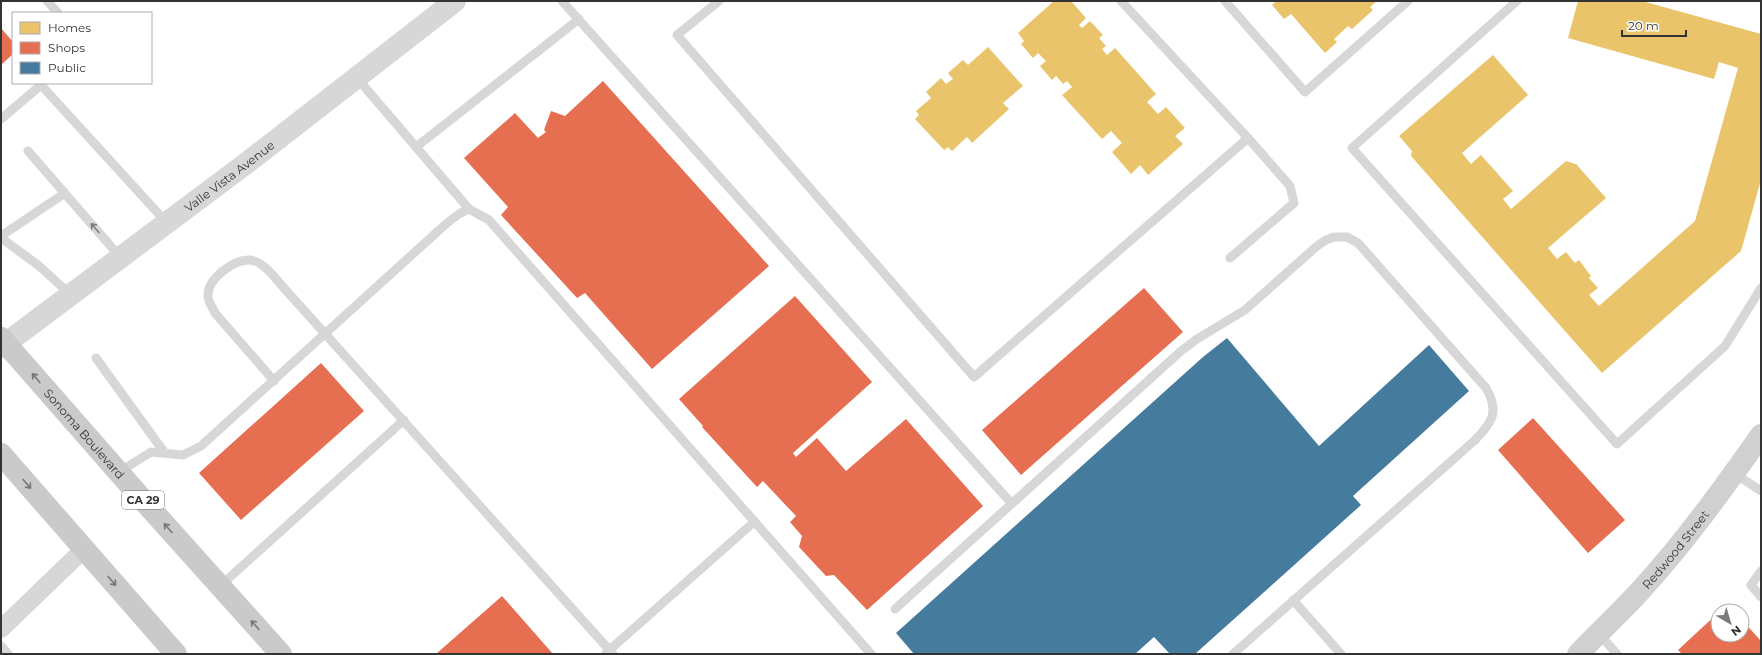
<svg xmlns="http://www.w3.org/2000/svg" width="1762" height="655" viewBox="0 0 1762 655" font-family="Montserrat,sans-serif">
<rect width="100%" height="100%" fill="#fff"/>
<path fill="#e9c46a" d="M1054 1H1071L1086 18 1079 25 1082 28 1090 21 1103 35 1099 38 1106 46 1102 49 1107 55 1115 48 1156 94 1147 102 1158 114 1166 107 1185 128 1175 136 1183 144 1148 175 1140 165 1131 174 1112 152 1122 143 1111 131 1102 139 1062 95 1072 87 1067 81 1063 84 1056 76 1052 80 1040 66 1046 61 1038 53 1033 58 1021 44 1024 41 1018 33Z
M1276 1H1377L1370 7 1373 10 1352 29 1348 26 1334 39 1337 42 1325 53 1291 14 1284 19 1272 5Z
M1578 1H1642L1761 34V180L1741 251 1602 373 1411 156 1412 151 1399 136 1493 55 1528 95 1462 153 1471 164 1481 155 1513 191 1503 199 1511 209 1566 161 1576 164 1606 198 1548 248 1557 259 1566 252 1575 263 1579 260 1591 276 1589 278 1598 288 1589 295 1599 306 1695 221 1738 68 1719 62 1714 79 1568 38Z
M988 47 1023 86 1003 103 1009 109 972 143 967 137 952 151 948 147 944 150 915 119 919 115 916 111 931 98 926 92 941 78 946 84 953 79 948 73 963 60 968 65Z"/>
<path fill="#e76f51" d="M1 28 13 42V54L1 65Z
M603 81 769 266 652 369 585 293 577 298 501 215 508 207 464 158 515 113 538 138 546 132 544 130 551 111 565 116Z
M1144 288 1183 332 1021 475 982 430Z
M795 296 872 382 793 453 796 457 817 438 846 471 906 419 983 506 867 610 834 575 826 576 799 547 802 536 790 522 796 516 763 481 757 487 702 427 703 426 679 399Z
M321 363 364 411 241 520 199 473Z
M1533 418 1625 520 1588 553 1498 450Z
M502 596 553 654H436Z
M1718 613V635H1742V620L1761 641V654H1682L1678 650Z"/>
<path fill="#457b9d" d="M1227 338 1319 446 1429 345 1469 391 1353 496 1361 505 1195 654H1170L1154 637 1135 654H914L896 633 1203 357Z"/>
<g fill="none" stroke-linecap="round" stroke-linejoin="round">
<path stroke="#d7d7d7" stroke-width="9" d="M47 1 58 13
M562 1 1012 504
M719 1 677 35 974 377 1248 138 1290 186 1294 203 1230 258
M1121 1 1248 138
M1225 1 1305 92 1408 1
M1517 1 1352 148 1617 444 1725 346 1761 288
M357 78 469 209
M1 119 41 85 167 223
M416 147 579 19
M28 151 121 258
M1 236 65 193
M1 238 38 265 71 295
M96 358 164 452
M274 381 215 313C213 308 208 302 208 296 207 279 234 259 250 260 263 261 275 278 283 287L613 654
M119 472 151 452 183 455 201 446 447 223 459 214 469 209 489 220 871 654
M1734 473 1761 491
M1761 571 1751 585 1761 597
M220 586 404 420
M1293 600 1341 654
M895 609 1181 351 1197 339 1245 310 1317 246 1326 240 1334 237H1347L1358 243 1486 388C1500 412 1492 423 1474 441L1233 654
M1598 633 1617 654
M1 646 8 654
M606 653 754 522"/>
<path stroke="#d7d7d7" stroke-width="18" d="M1 629 84 549"/>
<path stroke="#d7d7d7" stroke-width="22" id="s1" d="M1 347 248 162 455 1"/>
<path stroke="#d0d0d0" stroke-width="22" id="s2" d="M1578 654C1598 633 1620 613 1640 591 1684 543 1723 489 1761 435"/>
<g stroke="#cacaca" stroke-width="22">
<path id="s3" d="M1 338 150 508 281 654"/>
<path d="M1 454 176 654"/>
</g>
</g>
<defs><path id="oneway-shaft" d="M-6 0H5M1.5-3L5.5 0L1.5 3" fill="none" stroke-width="1.6" stroke-linecap="round" stroke-linejoin="round"/></defs>
<use stroke="#7d7d7d" href="#oneway-shaft" transform="translate(95 228) rotate(-131)"/>
<g stroke="#777">
<use href="#oneway-shaft" transform="translate(36 378) rotate(-131)"/>
<use href="#oneway-shaft" transform="translate(27 484) rotate(49)"/>
<use href="#oneway-shaft" transform="translate(168 528) rotate(-132)"/>
<use href="#oneway-shaft" transform="translate(112 581) rotate(49)"/>
<use href="#oneway-shaft" transform="translate(255 625) rotate(-132)"/>
</g>
<g text-anchor="middle" dominant-baseline="central" stroke-width="4" stroke-linejoin="round" paint-order="stroke">
<rect fill="#fff" stroke="#707070" stroke-width="1" x="122" y="491" width="42" height="18" rx="3"/>
<g font-size="11" font-weight="bold" fill="#333">
<text x="143" y="500">CA 29</text>
</g>
<g font-size="12" fill="#333" stroke="#fff">
<text stroke="none"><textPath href="#s1" startOffset="285">Valle Vista Avenue</textPath></text>
<text stroke="none"><textPath href="#s3" startOffset="127">Sonoma Boulevard</textPath></text>
<text stroke="none"><textPath href="#s2" startOffset="143">Redwood Street</textPath></text>
</g>
</g>
<rect width="1762" height="655" fill="none" stroke="#333333" stroke-width="4"/>
<rect x="12" y="12" width="140" height="72" fill="#ffffff" stroke="#adadad"/>
<rect x="20" y="22" width="20" height="12" fill="#e9c46a" stroke="#adadad"/>
<text x="48" y="32" font-size="12" fill="#333333">Homes</text>
<rect x="20" y="42" width="20" height="12" fill="#e76f51" stroke="#adadad"/>
<text x="48" y="52" font-size="12" fill="#333333">Shops</text>
<rect x="20" y="62" width="20" height="12" fill="#457b9d" stroke="#adadad"/>
<text x="48" y="72" font-size="12" fill="#333333">Public</text>
<g transform="translate(1730 623) rotate(142)"><circle r="19" fill="#ffffff" stroke="#adadad"/>
<path d="M0-3L7 15L0 10L-7 15Z" fill="#7a7a7a"/>
<text y="-6" font-size="11" font-weight="bold" text-anchor="middle" fill="#333333">N</text>
</g>
<path d="M1622 30v6h64v-6" fill="none" stroke="#333333" stroke-width="2"/>
<text x="1628" y="30" font-size="12" fill="#333333" stroke="#ffffff" stroke-width="3" paint-order="stroke">20 m</text>
</svg>
